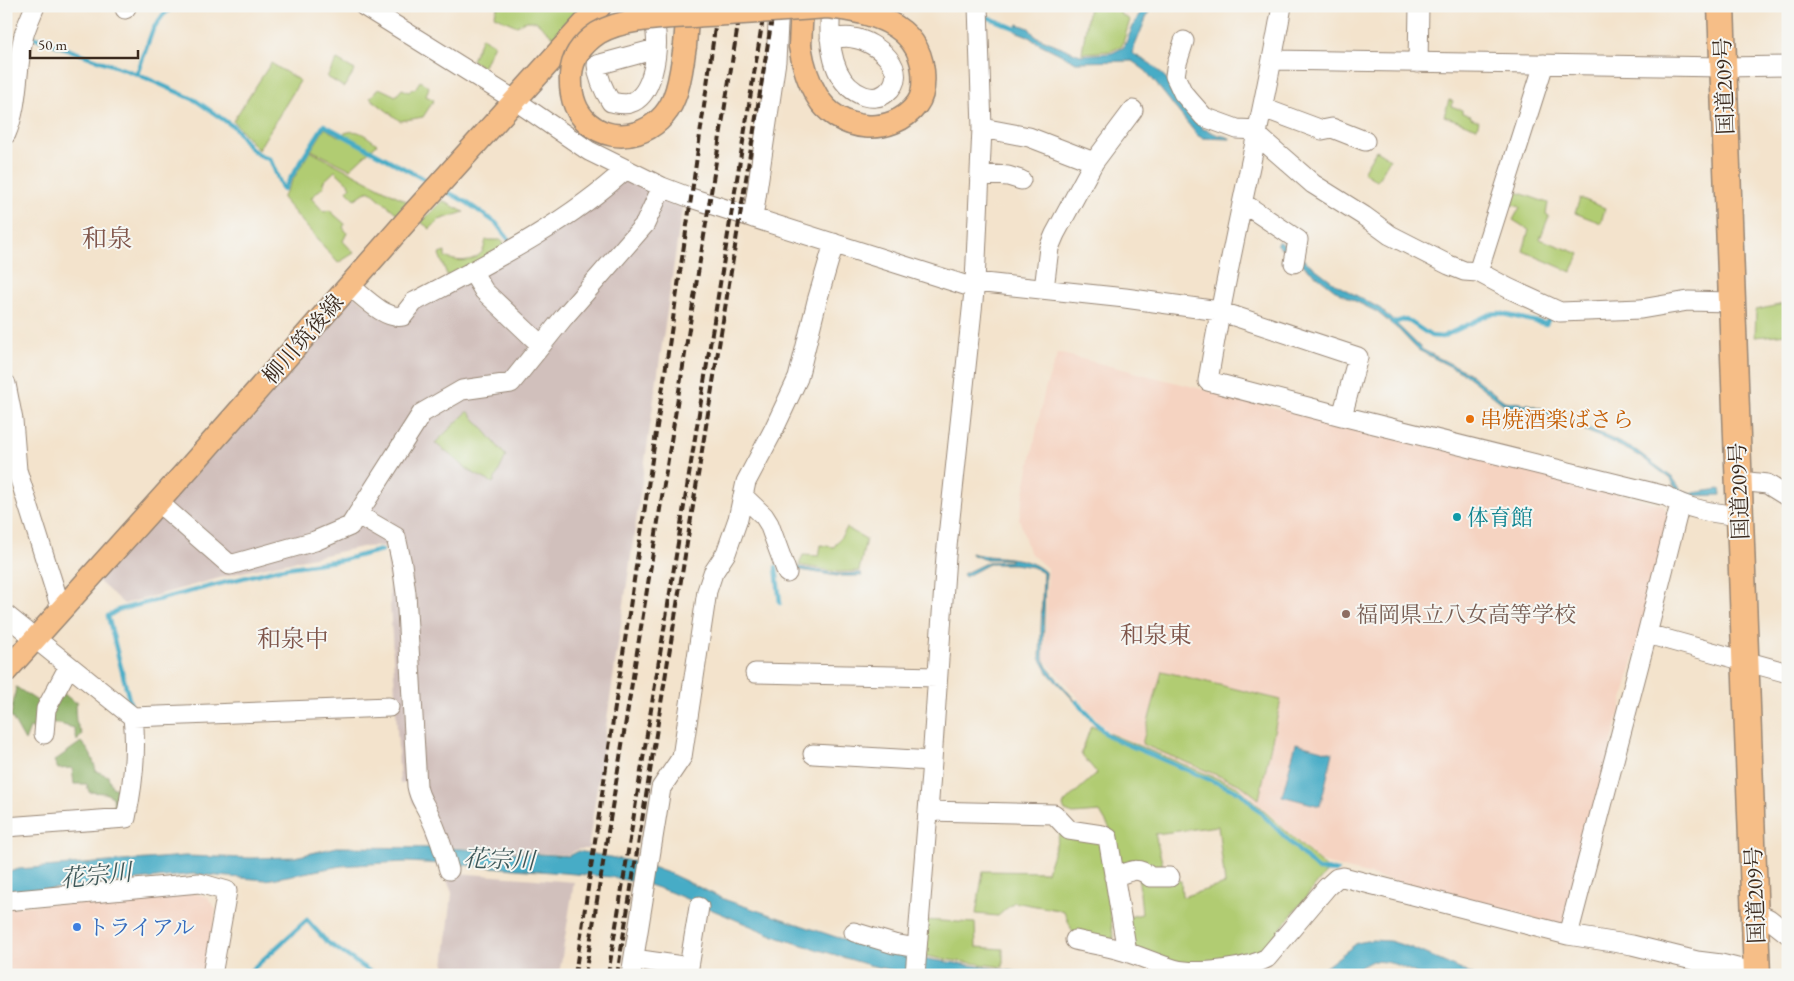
<svg xmlns="http://www.w3.org/2000/svg" width="1794" height="981" viewBox="0 0 1794 981" font-family="'EB Garamond','Noto Serif JP',serif">
<rect width="100%" height="100%" fill="#f6f6f2"/>
<filter id="ink" filterUnits="userSpaceOnUse"><feTurbulence type="fractalNoise" baseFrequency=".02" numOctaves="2"/><feDisplacementMap in="SourceGraphic" scale="10" xChannelSelector="R" yChannelSelector="G"/><feConvolveMatrix kernelMatrix="1 2 1 2 8 2 1 2 1" color-interpolation-filters="sRGB"/></filter>
<filter id="wash" filterUnits="userSpaceOnUse"><feTurbulence type="fractalNoise" baseFrequency=".0096" numOctaves="4" result="noise"/><feDisplacementMap in="SourceGraphic" scale="20" xChannelSelector="R" yChannelSelector="G"/><feGaussianBlur stdDeviation="1.12" result="paint"/><feColorMatrix in="noise" values="0 0 0 0 0 0 0 0 0 0 0 0 0 0 0 0 0 1.4 0 .05"/><feComposite in="paint" operator="in"/></filter>
<g filter="url(#wash)">
<rect width="100%" height="100%" fill="#f3e3cc"/>
<path fill="#f5d3c1" d="M1058 353 1663 505 1670 519 1564 926 1321 862 1239 786 1109 732 1044 659 1048 569 1029 552 1019 518 1045 389Z
M187 891 207 897 216 909 208 975H6V908Z"/>
<path fill="#d1c0bc" d="M625 177 683 202 588 849H578L567 855 436 846 425 841 420 810 413 803 406 783 400 784 387 546 362 547 242 572 124 604 95 578 350 292 387 321 417 307Z
M444 872 574 882 559 975H443L452 893Z"/>
<path fill="#b1cc72" stroke="#767b48" d="M498 6H594L559 42 536 21H524L517 26 494 16Z
M1089 6H1122L1120 14 1130 20 1122 46 1111 51 1082 53Z
M482 37 494 44 483 68 472 60Z
M337 60 355 70 344 87 327 77Z
M271 63 300 81 258 150 233 121Z
M420 81 429 87 426 96 434 100 423 117 400 121 370 98 379 88 396 96 402 89 409 92 412 89H415Z
M1449 100 1453 101 1451 106 1462 110V113L1471 116V118L1479 121 1477 128 1444 116Z
M325 128 338 136C356 127 361 132 377 144L350 169 311 150Z
M1376 150 1390 159 1377 181 1363 172Z
M310 151 412 204 401 217 369 190 355 199 347 191 351 186 335 171 323 182 324 186 311 198 324 212 329 210 345 224 343 227 347 233 343 241 354 253 338 263 282 198Z
M1508 189 1548 203 1546 214 1549 216 1540 239 1580 254 1571 272 1523 251 1529 230 1513 220 1520 207 1502 202Z
M1580 198 1605 208 1601 223 1575 213Z
M443 201 464 212 439 220 430 229 421 222Z
M486 240H502L507 248 449 280 439 254 445 252V257C456 262 473 263 482 252 484 250 485 243 486 240Z
M1788 303V334L1755 337 1756 310Z
M468 411 506 456 493 483 471 472 435 443Z
M847 528 866 539 859 571 838 572 799 565 803 555 819 556 821 545 834 547Z
M1162 671 1281 700 1259 799 1241 785 1142 744Z
M1091 726 1238 787 1328 870 1259 955 1181 965 1131 947 1124 918 1142 914 1138 872 1181 881 1182 897 1225 884 1218 826 1155 834 1163 866 1115 869 1110 829 1100 812 1073 814 1065 811 1063 806 1065 802 1097 773 1081 754Z
M1061 829 1100 837 1114 943 1073 933 1064 911 1014 902 998 916 976 914 983 871 1047 872Z
M924 920 975 923 976 947 1003 949V967L942 959 921 955Z"/>
<path fill="#8cb064" stroke="#646d41" d="M16 687 45 706 41 730 30 728 25 741 11 716Z
M63 693 74 702H78L75 706 76 722 82 734 77 741 74 728 52 722 50 714Z
M81 742C90 751 93 758 96 771L108 776 112 787 127 792 123 815 102 816V807L114 806 113 797 105 793 89 792 87 784H74L72 768 58 769 54 761Z"/>
<path fill="#47acc6" stroke="#416b72" d="M1144 6H1151L1132 53 1151 64 1166 78 1203 129C1209 130 1213 133 1218 135 1222 136 1226 136 1230 138V139L1202 138 1197 135 1146 71 1132 61 1076 62 1034 41 1028 36 1015 31 1018 24 1029 28 1035 36 1080 55 1112 53 1124 47 1134 24Z
M1279 241 1337 285 1381 309 1423 350 1467 372 1504 401 1528 404 1541 408 1591 429 1637 451 1673 478 1682 491 1693 493 1720 489 1721 495 1680 496 1671 479 1640 456 1605 439 1532 408 1509 406 1502 403 1463 373 1418 350 1399 330 1377 312 1339 293 1276 244Z
M971 553C996 560 1024 553 1045 572L1043 658 1047 667 1084 711 1049 674 1040 658 1043 573 1033 567 1014 564H989L965 577 963 574 988 562 1011 561 1010 559H983L971 554Z
M793 566 838 574 861 573 862 576H837L794 569Z
M1296 743 1333 753 1320 806 1282 796Z
M337 847 449 848 568 856 578 851 641 863 671 874 726 900 836 937 883 950 933 960 1041 975H915L869 965 779 938 670 892 649 885 611 877 479 866 407 862 385 863 341 866 266 880 194 874 6 894V873L19 869 185 856 251 858 295 857Z
M1371 940 1390 941 1412 948 1473 975H1420L1398 965 1386 962 1372 961 1345 975H1315L1357 943Z"/>
<g fill="none" stroke-linecap="round" stroke-linejoin="round">
<path stroke="#47acc6" stroke-width="4.5" d="M1600 6C1621 14 1639 10 1661 6
M987 17 1019 30
M30 36 137 74 195 100 234 127 250 148 262 157 270 159 283 190 324 125 431 183
M137 74 153 29 163 15 174 6
M442 189 466 202 496 223 512 244
M1393 323 1406 319 1431 336 1442 337 1490 314 1499 313 1546 324 1551 315
M776 567 780 603
M1077 702 1106 734 1112 738 1241 793 1318 870 1337 871
M130 703 108 616 118 610 278 569 342 560 382 550
M246 975 307 920 327 942 375 975"/>
</g>
</g>
<g filter="url(#ink)">
<g fill="none" stroke-linecap="round" stroke-linejoin="round">
<defs>
<path id="minor" d="M364 6 516 101 589 151 662 187 691 198 974 288
M650 6C652 15 655 24 656 33 658 53 653 96 630 103 624 105 617 103 611 102 604 91 598 79 597 65L656 49
M1282 6C1260 132 1228 255 1208 381L1342 416 1666 496C1688 510 1714 513 1740 516
M125 9 127 6
M830 39C838 38 846 36 853 38 876 41 913 71 886 93 880 98 871 98 864 96 829 83 828 38 831 6
M1184 41 1177 63 1175 76 1183 93 1204 117 1237 129 1258 130
M1272 60 1723 67 1788 66
M1418 63 1419 6
M1263 108 1322 130 1332 128 1365 141
M982 128 1029 137 1094 162
M6 134C19 104 16 71 23 39 25 28 31 17 35 6
M1257 135 1313 184 1364 216 1390 235 1449 265 1464 271 1478 272 1508 288 1560 312 1641 309 1688 301 1731 302
M981 174 1008 176 1021 180
M1243 203 1298 240 1294 263
M753 218 776 61 779 6
M472 271 484 291 541 345
M1478 272 1544 64
M975 282 1125 298 1219 311 1358 357 1342 416
M350 286C364 297 385 320 403 316L414 302C488 263 564 226 626 169
M1044 289 1049 248 1055 234 1094 162 1133 110
M6 384 13 420 17 470 61 609
M1749 482 1767 484 1788 497
M743 496 764 516 769 524 787 573
M158 502 230 565 315 541 350 526 422 413 462 390 511 383 564 317 645 224 662 187
M358 515 396 537 402 564 406 593 417 786C419 798 424 803 429 814 438 833 444 851 449 870
M6 615 133 717C137 751 133 785 126 818L6 827
M1647 634 1788 673
M755 673 937 677
M133 717 389 707
M44 734 46 709 69 666
M813 754 932 761
M928 811 1054 814 1069 830 1102 835 1108 838 1127 952
M1114 877C1128 872 1137 865 1150 877H1170
M6 901 199 883 227 891 212 975
M1755 912 1769 919 1788 934
M854 932 894 944 917 948
M1568 935 1647 634 1680 504
M1075 940C1091 944 1108 946 1123 951 1140 956 1157 964 1174 969 1196 975 1247 969 1267 958L1327 887 1337 878 1343 877 1568 935 1632 945 1697 961 1721 964 1757 973
M634 959 689 967 699 907
M631 975 661 788 682 757 707 591 713 573 726 553 738 519 746 482 773 431 798 378 817 301 834 243
M915 975 932 761 946 556 975 282 982 128 978 6"/>
<path id="major" d="M685 46 688 6
M800 46 802 6
M6 671 189 468 409 218 600 6"/>
<path id="highway" d="M1721 6 1757 975"/>
</defs>
<use href="#minor" stroke="#978675" stroke-width="21"/>
<use href="#major" stroke="#978675" stroke-width="25"/>
<use href="#highway" stroke="#978675" stroke-width="29"/>
<use href="#minor" stroke="#fff" stroke-width="19"/>
<use href="#major" stroke="#f6be87" stroke-width="22"/>
<use href="#highway" stroke="#f6be87" stroke-width="26"/>
<path stroke="#3b2a1e" stroke-width="4" stroke-dasharray="8 4" stroke-linecap="butt" d="M575 975 693 185 718 6
M585 975 741 6
M608 975 765 6
M617 975 774 6"/>
<defs>
<path id="major-bridge" d="M685 46C682 63 681 81 674 98 661 133 617 148 588 123 574 111 570 93 571 75 572 57 583 43 598 33 627 16 674 18 706 15 746 13 787 10 827 7 867 11 918 22 923 71 924 82 924 95 917 104 892 138 837 132 817 96 807 80 803 64 800 46"/>
</defs>
<use href="#major-bridge" stroke="#978675" stroke-width="25" stroke-linecap="butt"/>
<use href="#major-bridge" stroke="#f6be87" stroke-width="22"/>
</g>
</g>
<circle fill="#e8710a" stroke="#f6f6f2" stroke-width="2" cx="1470" cy="419" r="5"/>
<circle fill="#0f9aa8" stroke="#f6f6f2" stroke-width="2" cx="1457" cy="517" r="5"/>
<circle fill="#8d6e63" stroke="#f6f6f2" stroke-width="2" cx="1346" cy="614" r="5"/>
<circle fill="#3f7fe0" stroke="#f6f6f2" stroke-width="2" cx="77" cy="927" r="5"/>
<g text-anchor="middle" dominant-baseline="central" stroke-width="4" stroke-linejoin="round" paint-order="stroke">
<g font-size="22" fill="#3b2a1e" stroke="#f6f6f2">
<text transform="translate(1724 86) rotate(-92)">国道209号</text>
<text transform="translate(303 339) rotate(-49)">柳川筑後線</text>
<text transform="translate(1739 491) rotate(-92)">国道209号</text>
<text transform="translate(1755 895) rotate(-92)">国道209号</text>
</g>
<g font-size="22" fill="#c56008" stroke="#f6f6f2" text-anchor="start">
<text x="1480" y="419">串焼酒楽ばさら</text>
</g>
<g font-size="22" fill="#0d838f" stroke="#f6f6f2" text-anchor="start">
<text x="1467" y="517">体育館</text>
</g>
<g font-size="22" fill="#785e54" stroke="#f6f6f2" text-anchor="start">
<text x="1356" y="614">福岡県立八女高等学校</text>
</g>
<g font-size="22" fill="#366cbe" stroke="#f6f6f2" text-anchor="start">
<text x="87" y="927">トライアル</text>
</g>
<g font-size="24" fill="#7f554a" stroke="#f6f6f2">
<text x="1156" y="634">和泉東</text>
<text x="293" y="638">和泉中</text>
</g>
<g font-size="24" font-style="italic" fill="#3f5859" stroke="#f6f6f2">
<text transform="translate(499 859) rotate(2)">花宗川</text>
<text transform="translate(96 875) rotate(-6)">花宗川</text>
</g>
<g font-size="25" fill="#7f554a" stroke="#f6f6f2">
<text x="107" y="238">和泉</text>
</g>
</g>
<rect width="1794" height="981" fill="none" stroke="#f6f6f2" stroke-width="25"/>
<path d="M30 50v8h108v-8" fill="none" stroke="#3b2a1e" stroke-width="2.5"/>
<text x="38" y="50" font-size="15" fill="#3b2a1e" stroke="#f6f6f2" stroke-width="4" paint-order="stroke">50 m</text>
</svg>
